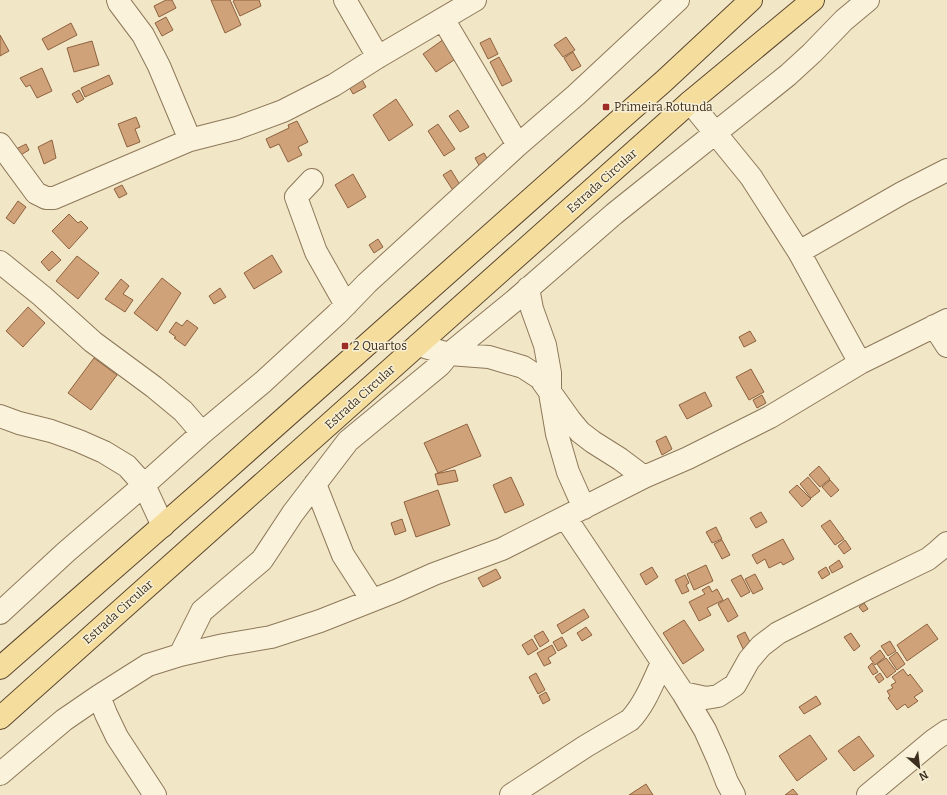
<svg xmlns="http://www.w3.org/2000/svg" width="947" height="795" viewBox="0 0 947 795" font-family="Bitter,serif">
<rect width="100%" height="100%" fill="#f1e6c6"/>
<path fill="#d0a27a" stroke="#8e623f" d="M166 0H172L176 8 159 17 154 6Z
M211 0H230L241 25 225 33Z
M235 0H259L261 6 240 16 233 1Z
M166 17 173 30 162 36 155 23Z
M71 23 77 35 48 50 42 39Z
M0 35 9 51 0 56Z
M566 37 575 50 563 57 554 45Z
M490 38 498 54 488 59 480 43Z
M444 39 457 58 436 72 423 54Z
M92 41 99 65 74 72 67 48Z
M573 52 581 66 572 71 564 58Z
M499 57 512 81 502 86 490 62Z
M42 68 52 91 37 98 30 85 26 87 20 78Z
M109 75 113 84 85 97 81 88Z
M360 76 366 87 353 94 347 83Z
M79 90 84 99 77 103 72 94Z
M396 99 413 125 389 141 373 115Z
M458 110 469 127 460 132 449 116Z
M136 117 140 127 135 129 140 142 127 147 118 124Z
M297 121 308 142 298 147 302 155 288 162 279 144 270 148 266 139 289 128 288 125Z
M438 124 455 149 444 156 428 131Z
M52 140 56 158 44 164 38 147Z
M26 144 29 150 19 156 16 149Z
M484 153 489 162 480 167 475 158Z
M451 170 462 188 454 192 443 175Z
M353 174 366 197 348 208 335 185Z
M122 185 127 194 119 198 114 189Z
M18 201 26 207 14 224 6 218Z
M69 214 78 223 81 221 88 228 69 249 52 231Z
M378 239 383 247 374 253 369 245Z
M52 251 61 260 49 271 41 262Z
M272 255 282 272 254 289 244 273Z
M77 256 99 273 78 299 56 281Z
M162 278 181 293 157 331 134 313Z
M121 279 129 286 123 294 133 300 125 312 105 299Z
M220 288 226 297 214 304 209 296Z
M28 307 45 323 23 347 6 331Z
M187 320 198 328 185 346 174 338 176 337 169 332 176 322 182 326Z
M750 331 756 341 744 347 739 337Z
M94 358 117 375 91 410 68 393Z
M751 369 764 392 749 400 736 377Z
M705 392 712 406 687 419 679 405Z
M762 395 766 403 757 408 753 400Z
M467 424 481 456 438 473 424 443Z
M666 436 672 449 662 455 656 441Z
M819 466 830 479 820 487 809 475Z
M455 470 458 481 438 485 435 474Z
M511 477 524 505 505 513 493 485Z
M808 477 820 491 811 498 800 484Z
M830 480 839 490 831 497 822 487Z
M797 485 811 499 802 507 789 492Z
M438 490 450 525 416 537 404 502Z
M761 512 767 522 756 528 750 518Z
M402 519 406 531 395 535 391 523Z
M830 520 844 539 835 545 821 526Z
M716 527 722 539 712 543 706 532Z
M783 539 794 559 783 565 781 562 769 568 765 559 757 564 752 555Z
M722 540 730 555 722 559 714 544Z
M845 540 851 549 844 554 838 546Z
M839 560 843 567 832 573 829 567Z
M706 565 713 581 694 590 687 574Z
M652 567 658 577 646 585 640 574Z
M826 567 830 574 822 579 818 572Z
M496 569 501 578 483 587 478 578Z
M755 574 763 589 753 594 745 579Z
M685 575 689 583 686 585 689 591 682 594 675 580Z
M741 575 750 592 741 597 731 580Z
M709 586 712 592 717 589 723 600 707 608 711 615 699 621 689 602 705 594 702 590Z
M728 598 738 616 728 622 718 604Z
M864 603 868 609 863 612 859 607Z
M584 609 589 617 562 634 557 625Z
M684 620 704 650 683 664 663 633Z
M927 624 938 639 907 661 897 645Z
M586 627 592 635 582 641 577 633Z
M543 631 549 641 540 647 534 636Z
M745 632 753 648 745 653 737 636Z
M851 633 860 646 854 651 844 637Z
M562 637 567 646 558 651 553 642Z
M532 639 538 649 528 655 522 645Z
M890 641 896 651 888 656 881 646Z
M552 645 556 653 548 658 551 663 544 666 537 653Z
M880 650 885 657 875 665 870 658Z
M897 652 905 664 897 670 889 658Z
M886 658 896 671 887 678 877 664Z
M872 663 878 672 873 675 868 667Z
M903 669 908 676 910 674 923 691 914 697 918 701 908 708 905 704 897 710 888 698 890 696 887 691 893 688 891 685 896 682 892 677Z
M536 673 545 690 538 694 529 677Z
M880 673 884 679 879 683 875 677Z
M546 692 550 700 543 704 539 696Z
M816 696 821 704 804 714 799 707Z
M810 735 827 759 797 781 779 756Z
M859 736 874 756 854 771 838 751Z
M646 784 653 795H629Z
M793 789 798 795H785Z"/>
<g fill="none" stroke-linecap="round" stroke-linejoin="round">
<defs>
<path id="minor" d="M118 0 119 3 143 35 159 66 190 140
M345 0 378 57
M443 19 518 145
M690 102 751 177 799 252 860 363
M0 144 36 193 46 198H54L190 140 237 128 283 111 334 85 378 57 475 0
M312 180 296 197 316 252 346 305
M799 252 902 193 947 170
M0 262 42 296 93 342 154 387 183 411 202 433
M528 288 532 309 545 345 550 373V393L557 434 568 472 584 508
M934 326 947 346
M418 345 449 354 489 357 523 367 540 378 570 420 580 432 593 442 620 459 644 477
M0 416 19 423 51 431 79 441 104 452 127 466 144 485 163 526
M315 484 343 555 372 600
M565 517 683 693 705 730 718 759 727 782 734 795
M0 613 66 552 144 485 202 433 263 382 337 314 367 283 518 145 576 95 678 0
M180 655 202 611 262 560 293 513 348 441 440 365 449 354 514 301 614 214 788 75 812 53 844 20 868 0
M683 693 706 698 718 696 735 685 749 660 761 646 778 633 866 589 928 559 938 551 947 543
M99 696 106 714 117 737 155 795
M0 774 64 720 99 696 148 665 180 655 224 645 271 637 320 621 396 591 434 574 502 549 644 477 688 458 770 417 860 363 947 320
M511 795 586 746 630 720C645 704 653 682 662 663
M868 795 934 740 947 731"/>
<path id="major" d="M0 668 217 478 622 118 664 81 751 0
M0 718 690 102 813 0"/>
</defs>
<use href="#minor" stroke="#8d785a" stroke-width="24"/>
<use href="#major" stroke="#5b462f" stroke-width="24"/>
<use href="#minor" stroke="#faf2da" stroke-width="22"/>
<use href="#major" stroke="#f5de9d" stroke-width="22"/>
</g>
<g fill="#9f2d27" stroke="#f7f0d6" stroke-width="1.5">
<rect x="602" y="103" width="8" height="8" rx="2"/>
<rect x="341" y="342" width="8" height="8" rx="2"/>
</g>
<g text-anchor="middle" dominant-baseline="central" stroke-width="3" stroke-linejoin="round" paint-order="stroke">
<g font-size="12" fill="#3d2f1f" stroke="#f7f0d6" text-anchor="start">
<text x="614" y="107">Primeira Rotunda</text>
<text x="353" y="346">2 Quartos</text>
</g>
<g font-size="12" fill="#3d2f1f" stroke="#f7f0d6">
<text transform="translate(602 181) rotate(-42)">Estrada Circular</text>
<text transform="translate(360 397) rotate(-42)">Estrada Circular</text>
<text transform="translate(118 612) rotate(-42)">Estrada Circular</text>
</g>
</g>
<g transform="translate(919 767) rotate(152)" stroke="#f7f0d6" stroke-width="3" paint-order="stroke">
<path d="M0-3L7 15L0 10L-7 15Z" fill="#3d2f1f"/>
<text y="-6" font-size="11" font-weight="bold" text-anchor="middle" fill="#3d2f1f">N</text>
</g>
</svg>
